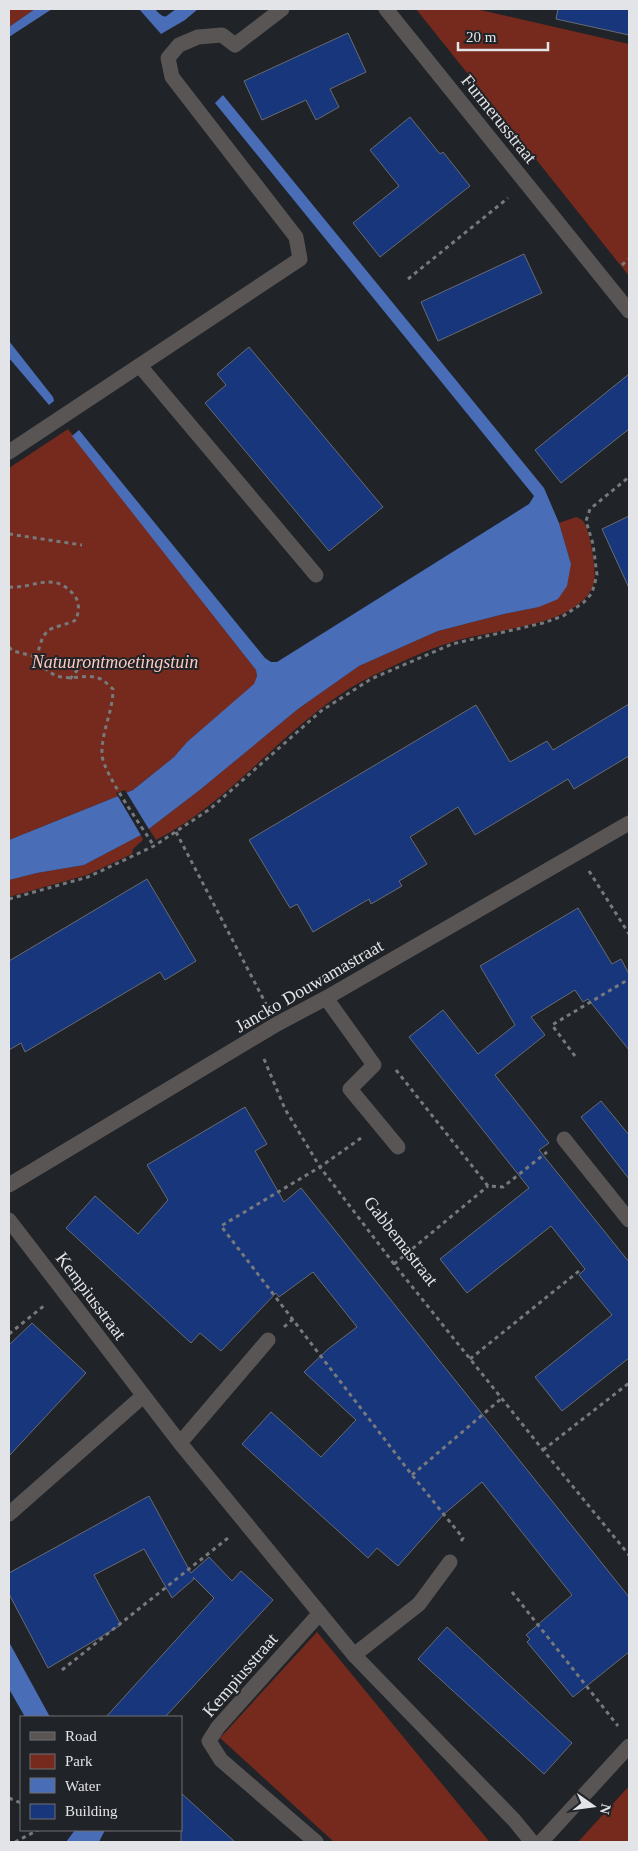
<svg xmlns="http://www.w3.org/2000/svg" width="638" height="1851" viewBox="0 0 638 1851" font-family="Georgia,serif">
<rect width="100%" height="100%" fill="#202327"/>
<path fill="#752a1d" d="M9 9H35L9 27Z
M416 9H476L629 44V276Z
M68 429 256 670 257 676 255 684 187 742 174 757 133 790 9 840V468Z
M576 517C579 518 581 519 583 521 590 529 597 572 594 583 592 590 587 597 581 602 551 628 490 630 452 642 425 650 398 664 372 676 291 716 237 799 156 840L149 829 201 789 298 709 359 666 438 631 504 614 539 607 571 564 559 523Z
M141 835 143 840 133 849 132 854 87 875 9 897V880L37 873 84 865Z
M317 1632 488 1840 489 1842H334L220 1738Z
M629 1786V1842H578Z"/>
<path fill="#4a6db8" d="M35 9H52L9 37V27Z
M139 9H155C168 24 166 12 178 9 184 7 192 9 198 9L185 20 161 34Z
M223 95 544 488 559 523 571 564 567 586 558 599 539 607 504 614 438 631 359 666 298 709 201 789 141 835 84 865 37 873 9 880V840L133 790 174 757 187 742 254 684 257 676 256 670 72 436 79 430 265 658 271 662H277L529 504 534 496 215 103Z
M9 341 53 397 54 401 49 405 9 358Z
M9 1642 50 1717H25L9 1689Z
M75 1830H105L99 1842H66Z"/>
<path fill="#202327" d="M125 790 150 831 142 837 116 793Z"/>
<path fill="#18367c" stroke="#686b71" d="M558 9H629V35L556 19Z
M348 33 366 72 330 89 339 107 316 120 306 100 262 120 244 81Z
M410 117 440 154 443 152 470 186 380 257 353 223 399 186 370 150Z
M524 254 542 293 438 341 421 302Z
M249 347 383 507 329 551 205 403 226 385 217 374Z
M629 374V429L561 483 535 450Z
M629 516V588L602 529Z
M629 704V756L574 789 568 779 475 835 458 807 410 837 427 864 399 881 402 886 371 904 369 899 313 932 297 904 290 908 249 840 476 705 510 762 547 741 553 750Z
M147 879 196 961 165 980 160 972 25 1052 21 1043 9 1050V961Z
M578 908 612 964 621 959 629 974V1050L588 999 583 1002 575 990 531 1017 545 1035 495 1075 549 1143 539 1150 629 1262V1358L562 1411 535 1377 612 1315 579 1275 585 1269 551 1226 467 1293 440 1259 529 1188 409 1037 443 1010 478 1054 515 1025 480 966Z
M601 1101 629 1135V1179L581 1117Z
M245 1107 267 1144 255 1151 284 1202 301 1188 629 1597V1652L573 1697 527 1642 530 1639 526 1635 572 1595 482 1482 444 1514 398 1566 377 1548 368 1558 242 1444 271 1412 321 1457 356 1420 304 1372 328 1349 357 1327 313 1272 279 1297 276 1293 221 1351 200 1333 191 1343 66 1228 95 1196 138 1234 168 1200 147 1165Z
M32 1323 86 1373 9 1456V1345Z
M149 1496 191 1573 209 1557 232 1581 241 1571 273 1600 165 1717H106L214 1598 193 1577 194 1579 172 1598 144 1549 94 1575 121 1625 48 1668 9 1594V1573Z
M447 1627 572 1743 544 1774 418 1659Z
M181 1793 235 1842H181Z"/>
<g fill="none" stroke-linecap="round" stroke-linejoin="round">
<path stroke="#77797c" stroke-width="3" stroke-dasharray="4 4" stroke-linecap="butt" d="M622 265 629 259
M408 279 508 198
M9 534 82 545
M9 587C34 589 53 570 74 595 80 602 79 611 76 620 69 624 53 627 49 630 41 636 39 649 37 657 58 694 84 667 104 681 107 683 110 687 113 689 113 712 101 732 102 755 103 773 142 827 154 846
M9 647 13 651 37 657
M70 679 83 663
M176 832 266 1004
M589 871 629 934
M9 899 88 877 154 846 210 809 321 711 371 679 452 644 543 623 563 616 583 603 592 593 597 575 593 544 586 521 590 509 629 477
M575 1056 552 1025 629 979
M264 1059 285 1109 320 1167 394 1264 543 1450 629 1555
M396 1070 488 1186 503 1187 547 1152
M361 1138 320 1167 221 1226 412 1475 463 1538 460 1543
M394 1264 488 1186
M284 1327 293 1319
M9 1334 45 1305
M470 1359 579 1271
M543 1450 629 1383
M412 1475 502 1398
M512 1592 618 1726
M62 1670 228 1538
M9 1798 21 1803
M15 1842 38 1830"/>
<path stroke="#585554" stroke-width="15" d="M140 366 316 575
M9 452 300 259 296 237 172 77 168 58 179 45 198 37 222 35 235 45 282 9
M564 1139 629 1220
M354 1655 419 1604 450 1562"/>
<path stroke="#585554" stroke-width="15" d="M386 9 629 311
M326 998 374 1065 350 1089 398 1147
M9 1185 277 1024 326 998 629 823
M9 1220 180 1443 354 1655 514 1820 532 1842
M180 1443 268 1340
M9 1514 143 1396
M316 1842 221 1760 209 1741 218 1727 320 1613
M541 1842 629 1746"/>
</g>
<g text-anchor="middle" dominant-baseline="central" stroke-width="4" stroke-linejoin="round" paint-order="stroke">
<g font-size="18" fill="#e3e4e7" stroke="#202327">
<text transform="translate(499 119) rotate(51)">Furmerusstraat</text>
<text transform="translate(309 986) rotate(-30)">Jancko Douwamastraat</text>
<text transform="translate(401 1241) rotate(52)">Gabbemastraat</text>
<text transform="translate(91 1296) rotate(53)">Kempiusstraat</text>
<text transform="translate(240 1675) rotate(-49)">Kempiusstraat</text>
</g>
<g font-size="18" font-style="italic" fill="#ffcabf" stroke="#202327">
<text x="115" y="662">Natuurontmoetingstuin</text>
</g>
</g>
<rect width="638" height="1851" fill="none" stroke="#e3e4e7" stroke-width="20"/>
<rect x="20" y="1716" width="162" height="115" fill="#202327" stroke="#6e7074"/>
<rect x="30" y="1732" width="25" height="8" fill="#585554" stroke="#6e7074"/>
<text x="65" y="1741" font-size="15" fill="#e3e4e7">Road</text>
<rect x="30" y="1754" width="25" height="15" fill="#752a1d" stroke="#6e7074"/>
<text x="65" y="1766" font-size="15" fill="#e3e4e7">Park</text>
<rect x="30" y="1778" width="25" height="15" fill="#4a6db8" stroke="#6e7074"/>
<text x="65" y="1791" font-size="15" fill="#e3e4e7">Water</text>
<rect x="30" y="1804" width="25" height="15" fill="#18367c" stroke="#6e7074"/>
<text x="65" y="1816" font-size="15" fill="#e3e4e7">Building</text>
<g transform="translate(593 1806) rotate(104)" stroke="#202327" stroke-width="4" paint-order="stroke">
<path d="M0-4L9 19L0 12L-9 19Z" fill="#e3e4e7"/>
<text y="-8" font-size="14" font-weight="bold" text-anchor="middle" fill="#e3e4e7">N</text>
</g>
<path d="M458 42v8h90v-8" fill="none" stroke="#e3e4e7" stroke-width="2.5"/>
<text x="466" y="42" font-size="15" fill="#e3e4e7" stroke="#202327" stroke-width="4" paint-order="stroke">20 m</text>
</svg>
